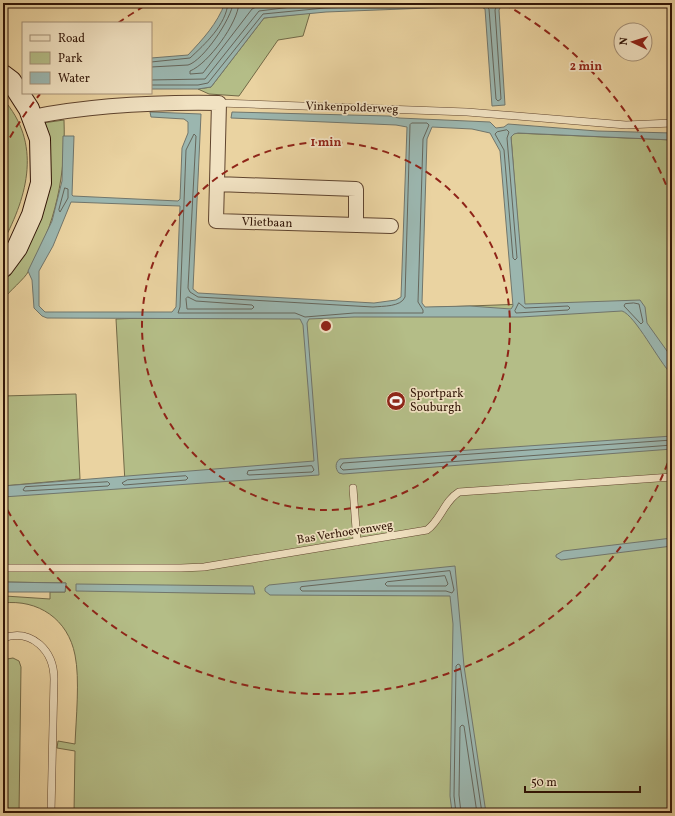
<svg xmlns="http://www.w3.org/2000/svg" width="675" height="816" viewBox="0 0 675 816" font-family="Vollkorn,serif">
<rect width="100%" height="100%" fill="#ead3a1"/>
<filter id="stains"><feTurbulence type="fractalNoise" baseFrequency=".005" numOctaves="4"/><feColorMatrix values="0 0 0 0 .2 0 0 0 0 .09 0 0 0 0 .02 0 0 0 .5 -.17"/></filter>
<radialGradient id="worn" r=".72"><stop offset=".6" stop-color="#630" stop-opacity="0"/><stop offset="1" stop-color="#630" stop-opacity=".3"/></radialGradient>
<path fill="#b4bd87" stroke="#726947" d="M310 13 303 36 278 40 239 96 209 94 198 89 211 87 264 18Z
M3 99C42 143 28 195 3 242Z
M64 120C66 173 56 225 28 272 26 277 8 293 3 299V276L23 247 43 123Z
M515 133 672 140V813H74L75 751 57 748 58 741 75 744C76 719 80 679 75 655 68 619 38 599 3 603V597L5 596 50 599V592H65L66 583 3 582V491L125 483 116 319 524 304 511 137Z
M76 394 80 479 3 486V396Z
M13 658 19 661 21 667 19 813H3V663L7 659Z"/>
<path fill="#9bb6af" stroke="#71766c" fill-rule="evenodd" d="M225 3H556L501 6 499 10 505 105 492 106 485 9 480 6 326 12 264 18 211 87 198 89H151V58L188 55C203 39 217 24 225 3Z
M150 112 201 114 193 289 198 293 374 303 396 300 401 297 407 127 396 125 231 118 232 112 389 116 399 118 490 122 496 128 504 127 508 124 597 131 672 133V140L518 133 514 134 511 137 525 304 640 300 645 307 647 323 672 358V375C659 362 635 315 622 311L521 317H354L309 319 307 323 319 475 3 497V486L314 461 303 325 300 319 47 318 42 316 34 308 32 280 28 271 52 221 62 181 63 136H74L72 195 73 196 178 201 180 199 182 148 188 133V122L184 119 151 117ZM432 127 472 129 490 133 500 151 513 306 511 309 470 306 425 307 422 303 427 139ZM71 202 180 206 176 307 172 312H45L39 306V271L53 246Z
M672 436V449L343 474 339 473C335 469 335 462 340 459Z
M672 538V546L561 560 556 557V555L563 551Z
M455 566 464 666 486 813 452 812 450 796 453 624 450 596 270 595 265 591V588L269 585Z
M3 582 66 583 65 592H3Z
M76 584 253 586 255 594 76 591Z"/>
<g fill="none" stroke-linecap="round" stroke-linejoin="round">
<path stroke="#66665b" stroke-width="1" d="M239 3C238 23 208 64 190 71V74L203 73 252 9 264 3
M483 3 489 9 496 99 498 101 501 99 495 10 498 3
M151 62 190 58C205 44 226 25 228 3
M151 67 188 65C203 61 232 18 233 3
M151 80 205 79 259 11 324 3
M151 85H198L208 83 263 14 325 8 457 3
M412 123H427L429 125 423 139 418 302 423 310V313H354L305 317 295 313H178L180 307 186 150 194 134 196 136 188 288 190 292 198 297 373 307C383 306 401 307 405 297L410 125Z
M507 130 509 132 507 138 517 258 515 260 513 258 504 150 495 134 497 132Z
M65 188 68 189V198L60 212 59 210Z
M188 297 196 301 252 305 254 307 252 309H187L186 299Z
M519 303 525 308 568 306 570 308 568 310 516 313 515 311Z
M634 303 639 304 643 322 641 324 624 306 625 304Z
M672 440 343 463 340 467 343 470 672 445
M312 466 314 470 312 472 249 475 247 474 248 471Z
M186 476 188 478 186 480 124 485 122 483 127 480Z
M108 482 110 484 108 486 25 491 23 490 25 487Z
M450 571 454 590 452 593 446 591H302L300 589 301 587Z
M445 576 448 584 446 586H387L385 584 387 582Z
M456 813 454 796 456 666 458 664 460 665 482 813
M461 813 459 795 460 727 462 725 464 726 477 813"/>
<defs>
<path id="lane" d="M219 103 467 112 626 125 672 123
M353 488 357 542
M3 568H181L204 567 427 530C441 520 444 501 459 492L672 477
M3 638C32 628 54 651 54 679L51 813"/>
<path id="street" d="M32 117C93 105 157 102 219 103L216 221 391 226
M217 184 356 189V225"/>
<path id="secondary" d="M3 75 11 81 29 109 40 139 41 183 32 215 17 248 3 267"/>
</defs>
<use href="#lane" stroke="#5f442e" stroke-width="8"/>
<use href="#street" stroke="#5f442e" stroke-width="16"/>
<use href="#secondary" stroke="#311507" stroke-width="22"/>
<use href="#lane" stroke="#f1e2c2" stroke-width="7"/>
<use href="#street" stroke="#f1e2c2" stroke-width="14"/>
<use href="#secondary" stroke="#f1e2c2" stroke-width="20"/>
</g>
<g fill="none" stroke="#8f2418" stroke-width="2" stroke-dasharray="7 5">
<circle cx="326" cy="326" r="184"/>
<path d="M672 452A368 368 0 0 1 4 504M4 148A368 368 0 0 1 40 94M118 23A368 368 0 0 1 148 4M504 4A368 368 0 0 1 672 200"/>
</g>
<defs>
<symbol id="stadium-disc" viewBox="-11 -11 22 22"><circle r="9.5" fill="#8f2418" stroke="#f1e2c2"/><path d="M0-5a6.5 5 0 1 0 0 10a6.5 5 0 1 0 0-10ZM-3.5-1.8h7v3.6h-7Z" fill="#fff"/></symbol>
</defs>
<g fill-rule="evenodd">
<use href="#stadium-disc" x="385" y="390" width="22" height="22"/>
</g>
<g text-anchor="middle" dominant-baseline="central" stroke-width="3.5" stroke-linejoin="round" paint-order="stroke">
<g font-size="12" fill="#311507" stroke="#f1e2c2">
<text transform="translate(352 108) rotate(2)">Vinkenpolderweg</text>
<text transform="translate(267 223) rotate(2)">Vlietbaan</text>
<text transform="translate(345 533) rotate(-9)">Bas Verhoevenweg</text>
</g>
<g font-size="12" fill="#311507" stroke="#f1e2c2" text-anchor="start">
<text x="410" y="394">Sportpark<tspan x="410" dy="14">Souburgh</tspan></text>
</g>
</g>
<circle cx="326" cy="326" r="6" fill="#8f2418" stroke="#f1e2c2" stroke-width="2"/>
<g font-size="12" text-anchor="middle" font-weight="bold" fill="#8f2418" stroke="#f1e2c2" stroke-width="3.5" stroke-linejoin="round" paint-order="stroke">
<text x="586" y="70">2 min</text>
<text x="326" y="146">1 min</text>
</g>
<rect width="675" height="816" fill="none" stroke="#ead3a1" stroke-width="16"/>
<rect x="4" y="4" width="667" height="808" fill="none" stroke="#311507" stroke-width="2"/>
<rect x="8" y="8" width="659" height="800" fill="none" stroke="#311507"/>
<rect x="22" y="22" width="130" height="72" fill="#f1e2c2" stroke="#a49077"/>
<rect x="30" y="35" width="20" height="6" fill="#f1e2c2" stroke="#a49077"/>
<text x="58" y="42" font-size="12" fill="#311507">Road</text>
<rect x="30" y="52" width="20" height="12" fill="#b4bd87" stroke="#a49077"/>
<text x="58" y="62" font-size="12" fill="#311507">Park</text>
<rect x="30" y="72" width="20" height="12" fill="#9bb6af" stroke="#a49077"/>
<text x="58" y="82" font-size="12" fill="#311507">Water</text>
<g transform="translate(633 42) rotate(274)"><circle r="19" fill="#f1e2c2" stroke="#a49077"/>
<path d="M0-3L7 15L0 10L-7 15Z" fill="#8f2418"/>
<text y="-6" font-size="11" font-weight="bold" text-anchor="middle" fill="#311507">N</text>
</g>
<path d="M525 786v6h115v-6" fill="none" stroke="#311507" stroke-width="2"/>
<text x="531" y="786" font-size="12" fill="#311507" stroke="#f1e2c2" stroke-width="3" paint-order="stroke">50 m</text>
<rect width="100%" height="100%" filter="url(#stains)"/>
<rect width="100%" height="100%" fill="url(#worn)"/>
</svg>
